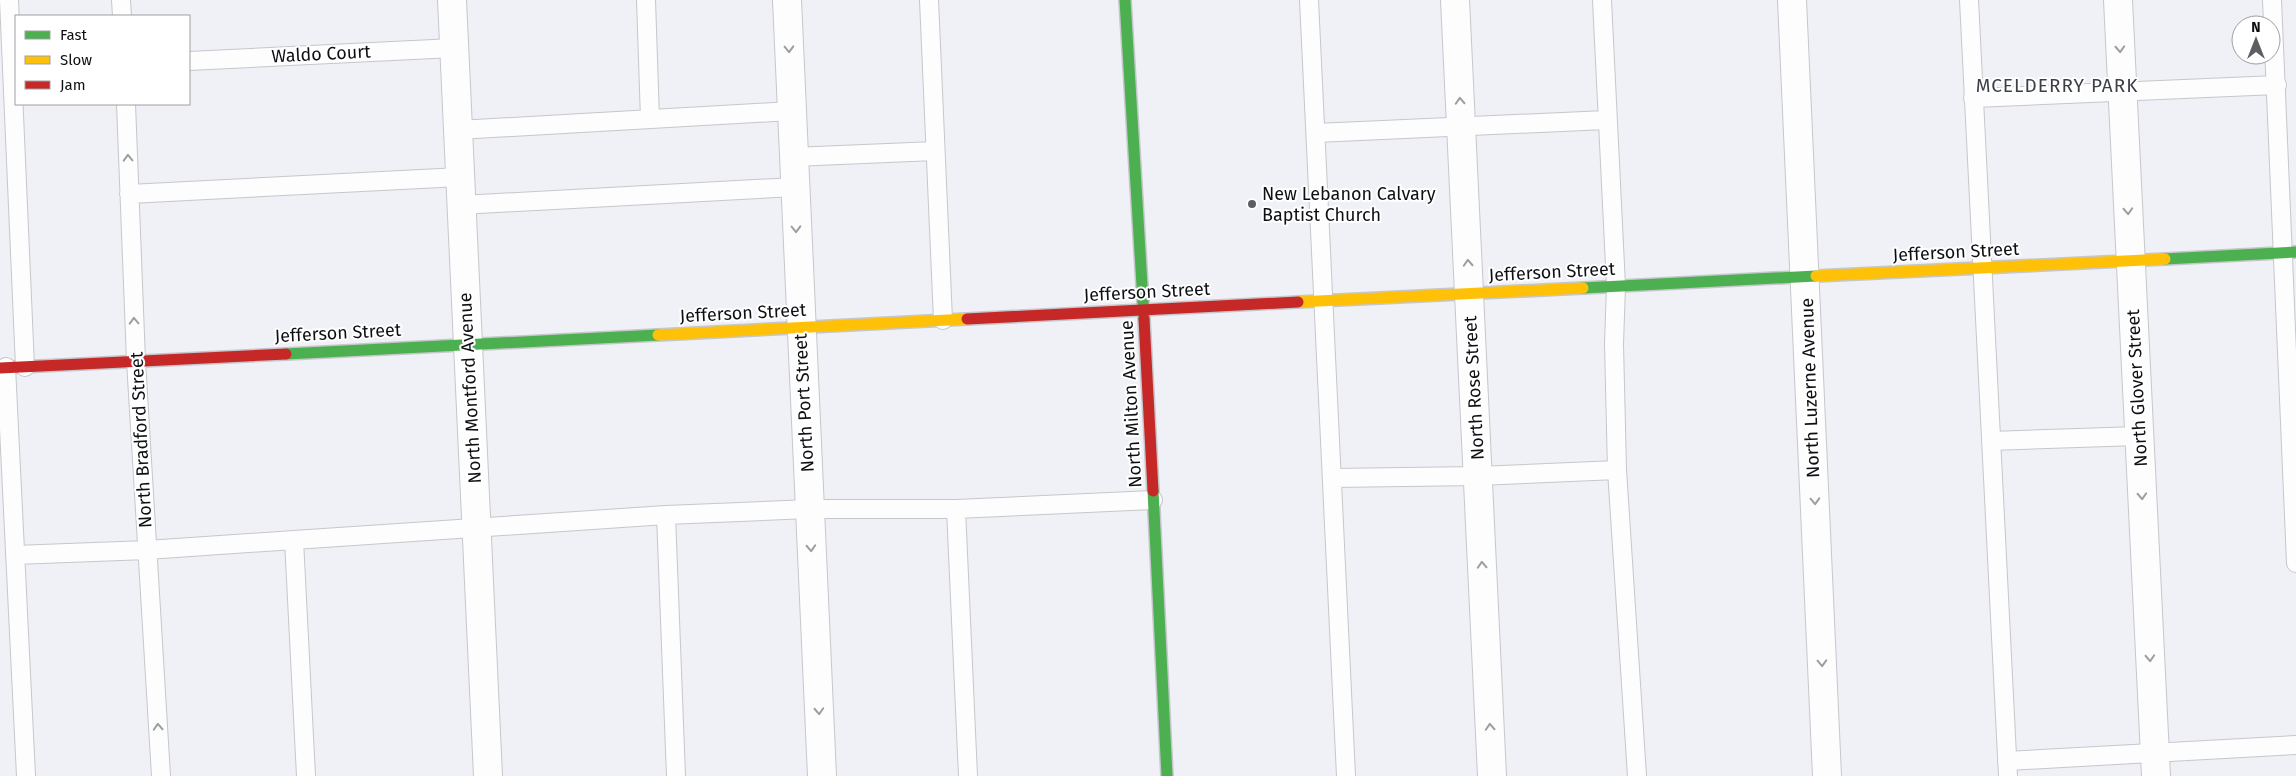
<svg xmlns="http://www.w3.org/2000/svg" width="2296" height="776" viewBox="0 0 2296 776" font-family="'Fira Sans',sans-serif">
<rect width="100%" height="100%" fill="#f0f1f7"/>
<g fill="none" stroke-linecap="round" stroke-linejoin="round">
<defs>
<path id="lane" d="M9 0 25 367
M121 0 122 16
M646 0 650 119
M929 0 943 320
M1309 0 1346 776
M1602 0 1616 286 1614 344 1617 470 1637 776
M1969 0 2008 776
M2272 0 2296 563
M189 61 454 48
M1973 98 2277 85
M126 104 136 361 161 776
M458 130 791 111
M1316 133 1606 120
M793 157 935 151
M129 194 460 177
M461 205 794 187
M6 367 26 776
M1991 441 2139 436
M1332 478 1478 476 1617 470
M956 509 968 776
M666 515 676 776
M294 540 666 515 809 509H956L1153 500
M15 555 147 550 294 540 306 776
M2007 761 2296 745"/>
<path id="street" d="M452 0 488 776
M787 0 822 776
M1455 0 1492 776
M1792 0 1827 776
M2118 0 2156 776"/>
<path id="fast" d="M1125 0 1144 319
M2165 259 2296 252
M1583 288 1816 276
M286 354 658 335
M1153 491 1167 776"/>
<path id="slow" d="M1816 276 2165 259
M1298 302 1583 288
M658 335 967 319"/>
<path id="jam" d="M967 319 1298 302
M1144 319 1153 491
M0 368 286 354"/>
</defs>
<use href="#lane" stroke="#c6c7cb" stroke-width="20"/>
<use href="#street" stroke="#c6c7cb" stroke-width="30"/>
<use href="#fast" stroke="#c6c7cb" stroke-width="14"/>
<use href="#slow" stroke="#c6c7cb" stroke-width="14"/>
<use href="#jam" stroke="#c6c7cb" stroke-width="14"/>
<use href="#lane" stroke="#fdfdfe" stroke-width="18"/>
<use href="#street" stroke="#fdfdfe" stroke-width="28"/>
<use href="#fast" stroke="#4caf50" stroke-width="11"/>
<use href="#slow" stroke="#ffc107" stroke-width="11"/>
<use href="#jam" stroke="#c62828" stroke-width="11"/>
</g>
<defs><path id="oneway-chevron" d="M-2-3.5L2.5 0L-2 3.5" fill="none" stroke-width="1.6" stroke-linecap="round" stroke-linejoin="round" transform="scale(1.25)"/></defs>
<g stroke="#9d9ea0">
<use href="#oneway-chevron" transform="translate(789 49) rotate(88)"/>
<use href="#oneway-chevron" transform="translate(2120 49) rotate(87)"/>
<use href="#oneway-chevron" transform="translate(1460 101) rotate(-93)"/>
<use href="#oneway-chevron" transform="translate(128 158) rotate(-92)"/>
<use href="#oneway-chevron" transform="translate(2128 211) rotate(87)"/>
<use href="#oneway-chevron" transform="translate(796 229) rotate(88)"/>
<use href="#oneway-chevron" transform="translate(1468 263) rotate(-93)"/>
<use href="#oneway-chevron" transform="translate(134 321) rotate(-92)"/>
<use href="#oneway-chevron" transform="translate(2142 496) rotate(87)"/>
<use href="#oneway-chevron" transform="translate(1815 501) rotate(88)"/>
<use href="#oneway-chevron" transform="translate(811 548) rotate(87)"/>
<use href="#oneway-chevron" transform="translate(1482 565) rotate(-93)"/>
<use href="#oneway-chevron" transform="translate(2150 658) rotate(87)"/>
<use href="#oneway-chevron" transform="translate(1822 663) rotate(88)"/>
<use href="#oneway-chevron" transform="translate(819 711) rotate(87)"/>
<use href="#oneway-chevron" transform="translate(158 727) rotate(-93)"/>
<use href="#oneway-chevron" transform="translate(1490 727) rotate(-93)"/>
</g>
<circle fill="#5d5e63" stroke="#fff" stroke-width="2" cx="1252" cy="204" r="5"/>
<g text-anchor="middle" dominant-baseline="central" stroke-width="4" stroke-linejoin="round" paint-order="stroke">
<g font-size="18" fill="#0e0f13" stroke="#fff">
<text transform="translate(321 54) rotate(-3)">Waldo Court</text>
<text transform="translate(1956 252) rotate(-3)">Jefferson Street</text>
<text transform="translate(1552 272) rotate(-3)">Jefferson Street</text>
<text transform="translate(1147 292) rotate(-3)">Jefferson Street</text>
<text transform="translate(743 313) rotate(-3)">Jefferson Street</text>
<text transform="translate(338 333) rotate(-3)">Jefferson Street</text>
<text transform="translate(470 388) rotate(-93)">North Montford Avenue</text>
<text transform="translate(1474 388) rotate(-93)">North Rose Street</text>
<text transform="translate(1810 388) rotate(-92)">North Luzerne Avenue</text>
<text transform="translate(2137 388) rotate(-93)">North Glover Street</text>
<text transform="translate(804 403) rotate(-93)">North Port Street</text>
<text transform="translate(1131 404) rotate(-93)">North Milton Avenue</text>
<text transform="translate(141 440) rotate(-93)">North Bradford Street</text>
</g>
<g font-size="18" fill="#0e0f13" stroke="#fff" text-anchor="start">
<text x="1262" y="194">New Lebanon Calvary<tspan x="1262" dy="21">Baptist Church</tspan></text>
</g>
<g font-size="19" letter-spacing="1" fill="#3d3f47" stroke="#fff">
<text x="2057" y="85">MCELDERRY PARK</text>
</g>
</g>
<rect x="15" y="15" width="175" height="90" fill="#ffffff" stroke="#9f9fa1"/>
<rect x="25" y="31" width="25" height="8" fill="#4caf50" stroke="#9f9fa1"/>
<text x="60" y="40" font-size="15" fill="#0e0f13">Fast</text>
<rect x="25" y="56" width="25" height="8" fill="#ffc107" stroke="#9f9fa1"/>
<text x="60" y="65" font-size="15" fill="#0e0f13">Slow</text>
<rect x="25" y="81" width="25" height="8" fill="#c62828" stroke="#9f9fa1"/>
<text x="60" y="90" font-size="15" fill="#0e0f13">Jam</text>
<g transform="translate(2256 40)"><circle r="24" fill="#ffffff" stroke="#9f9fa1"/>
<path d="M0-4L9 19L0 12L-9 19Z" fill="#5d5e63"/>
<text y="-8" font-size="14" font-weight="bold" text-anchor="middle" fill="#0e0f13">N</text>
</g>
</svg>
